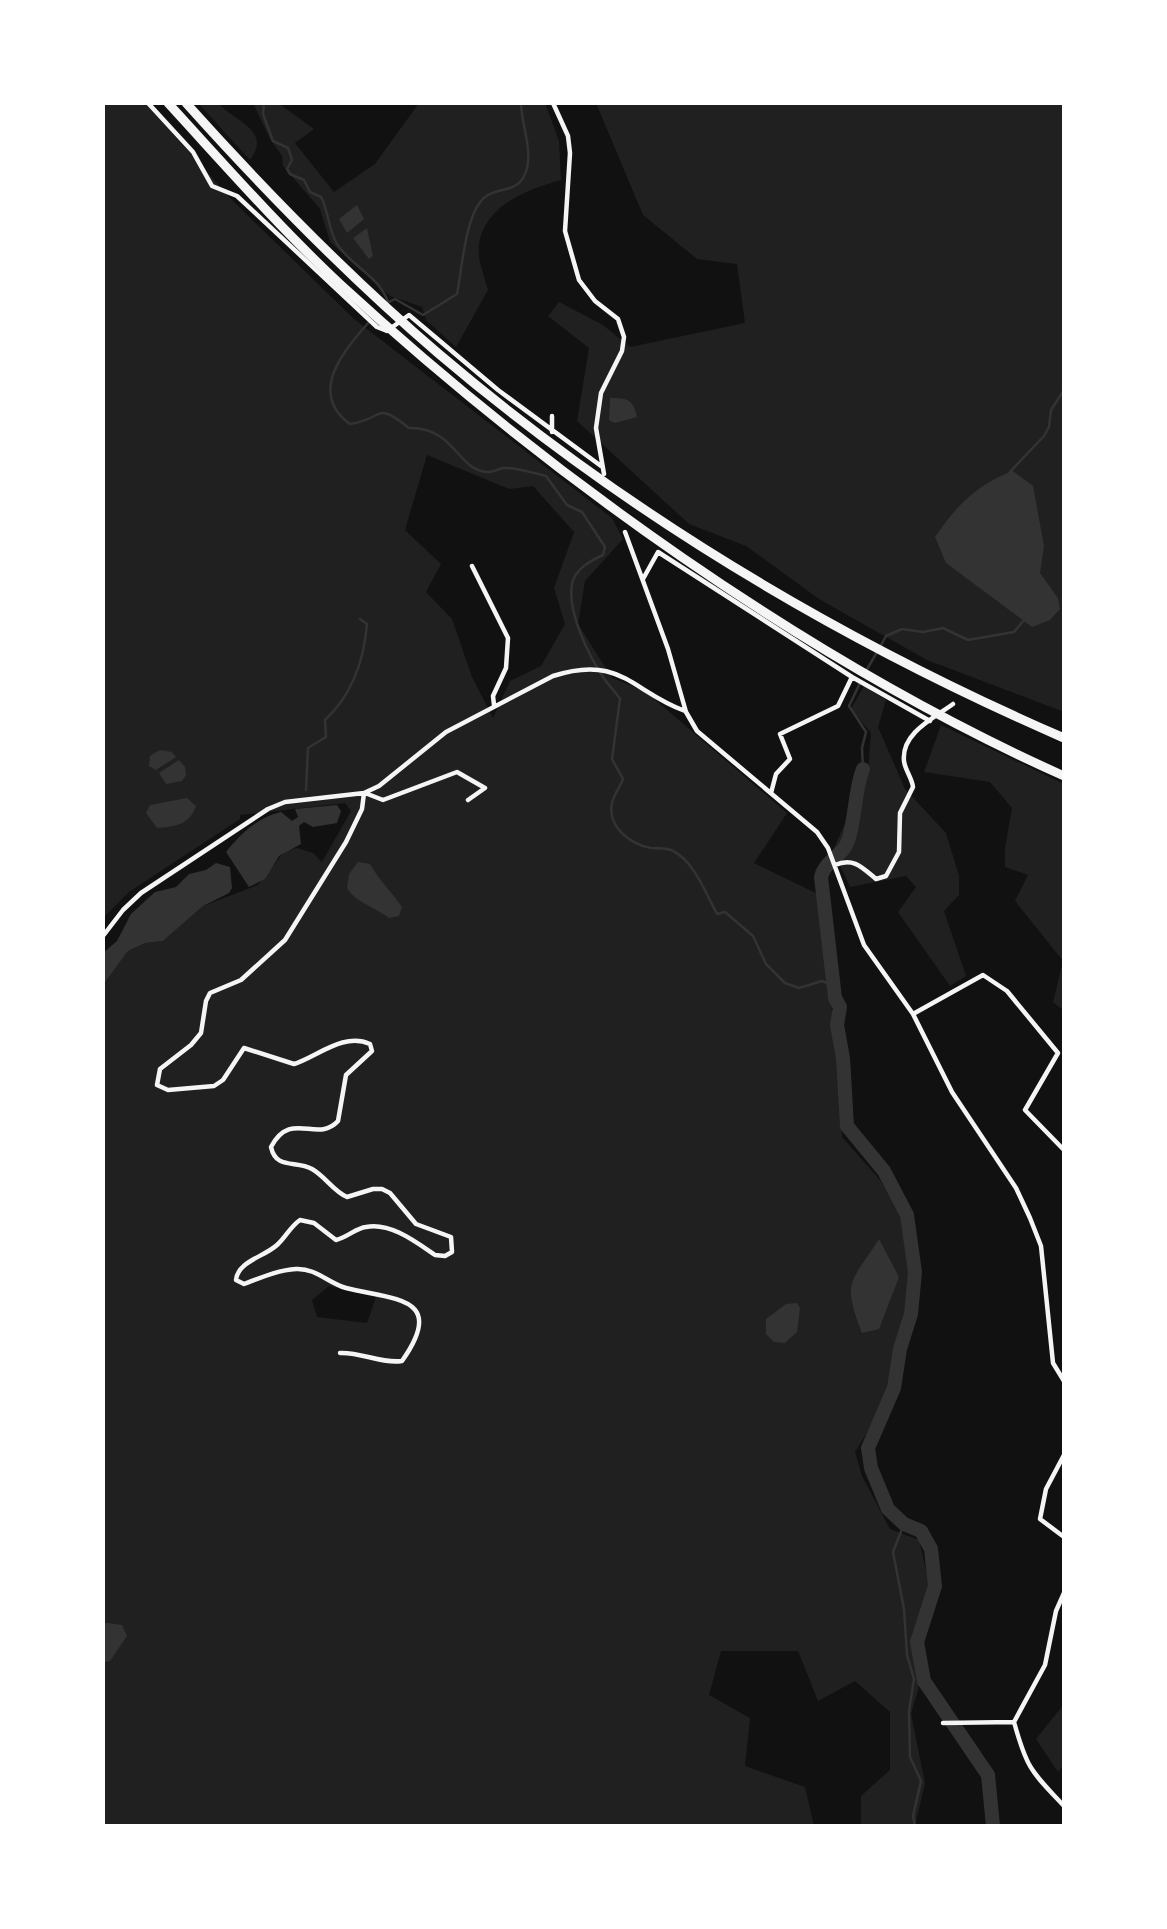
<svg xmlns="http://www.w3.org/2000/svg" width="1167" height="1929" viewBox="0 0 1167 1929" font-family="Cabin,sans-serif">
<rect width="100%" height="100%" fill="#111"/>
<path fill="#202020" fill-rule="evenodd" d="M103 103H145L234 202 354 319 612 518 623 539 585 581 578 624 612 678 645 691 787 813 754 863 818 894 837 1052 842 1137 880 1180 901 1215 911 1281 884 1405 855 1452 862 1476 890 1529 919 1540 930 1587 912 1634 919 1686 911 1714 925 1783 915 1826H861V1796L890 1770V1712L855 1681 818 1701 798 1651H721L709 1695 750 1718 745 1766 805 1787 814 1826H103V1663L110 1661 122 1625 103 1622V985L128 951 145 943 163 941 203 906 258 885 285 851 297 848 313 853 322 862 351 811 345 803 240 815V819L129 892 103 918ZM427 455 509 489 533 486 574 532 554 588 565 624 541 666 510 681 493 718 472 677 452 619 426 592 441 564 405 530ZM329 1286 376 1297 367 1323 317 1317 312 1300Z
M198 103H218C232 120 273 130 250 160Z
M253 103H278L314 129 295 143 334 192 375 164 419 103H545L559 141 561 180C528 189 483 206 479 246 477 259 485 278 488 290L456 347 426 320 422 307 390 296 330 242 320 209 283 166 282 156 270 139Z
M596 103H1064V712L927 660 819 599 746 546 689 524 577 421 589 348 548 316 559 302 603 325 630 347 745 323 737 264 697 259 643 215Z
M864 686 886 700 878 727 905 789 946 833 959 876V895L944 911 966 976 950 986 898 912 916 887 906 876 850 887 833 850 868 772 871 733 851 709Z
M941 725 1062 783 1064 773V1011L1053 1002 1063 961 1015 901 1028 875 1005 867V848L1012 808 990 782 924 772Z
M1064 1704V1765L1058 1772 1036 1739Z"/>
<path fill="#333" d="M357 205 364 219 347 233 339 219Z
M367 228 373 256 369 259 353 238Z
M610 398C627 398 633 399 637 417L615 423 609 420Z
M1013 471 1033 486 1044 546 1040 573 1058 598 1060 609 1050 620 1032 627 946 563 935 537C956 506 977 484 1013 471Z
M160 750 172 752 176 757 156 770 149 766 150 756Z
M179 760 185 767 186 775 182 781 166 784 159 773Z
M187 798 196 806C190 825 174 827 157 828L146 813 150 805Z
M337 805 341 811 337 823 313 827 304 822 299 826 301 844 279 856 265 879 249 887 226 852C240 834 258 817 281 812L292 821 298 817 295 809Z
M358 862 370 864C379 880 391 891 402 907L399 916 389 918C375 907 356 903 347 888L349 874Z
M216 863 230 867 232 888 229 893 203 906 163 941 145 943 128 951 103 985V953L117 941 131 914 155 892 176 887 189 874 206 870Z
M879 1239 899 1277 879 1329 862 1333C842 1281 850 1284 879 1239Z
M797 1303 800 1308 797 1332 785 1343 774 1342 766 1334V1319L786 1304Z
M103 1622 122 1625 127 1636 110 1661 103 1663Z"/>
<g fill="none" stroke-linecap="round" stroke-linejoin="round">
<path stroke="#333" stroke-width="2.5" d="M264 103 263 114 273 141 288 148 292 160 287 169 290 174 304 180 310 192 321 197C329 212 328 229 337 244 352 267 379 276 388 302
M387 303 395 299 423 315 457 294C462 270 465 213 485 197 496 188 515 192 523 178 536 156 521 126 521 103
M370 321C344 350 307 393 350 424 385 419 374 400 409 428 455 427 457 470 487 472 492 473 498 469 503 468 516 467 533 473 546 476L567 505 582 512 605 547 603 555C590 561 575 569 572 584 567 612 589 656 603 677 608 685 615 691 620 699L612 759 623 779C620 787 614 794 612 803 607 827 630 844 651 848 658 849 666 847 673 851 694 861 706 894 717 914L725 912 753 936 766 964 785 983 799 988 822 981 834 986
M1007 475 1044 436 1049 427 1051 410 1064 390
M880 647 886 636 902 629 923 632 943 628 968 640 1014 632 1024 620
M866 671 877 652
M860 683 849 706 866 732 862 748 863 769
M306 790 308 748 326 737 325 720C352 695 364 660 367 624L360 619
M904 1524 893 1552 904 1609 907 1655 914 1679 909 1711 910 1757 921 1781 913 1816 915 1826"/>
<path stroke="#333" stroke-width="14" d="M863 769C854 792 856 818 848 841 843 856 825 860 821 877L835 998 840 1007 837 1025 843 1058 847 1126 884 1171 907 1215 915 1272 911 1314 900 1349 894 1388 868 1448 871 1468 888 1509 904 1524 921 1531 931 1549 935 1586 917 1642 924 1681 988 1775 993 1826"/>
<path stroke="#f5f5f5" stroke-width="4.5" d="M148 103 193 152 212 186 237 196 377 327 387 331 409 315 498 390 601 466
M553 103 568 136 570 153 565 231 579 280 595 301 618 319 624 337 622 351 601 393 596 428 604 474
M552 416V432
M625 532 668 649 686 712 697 731 817 832 828 848 864 945 913 1014 952 1092 1016 1188 1030 1218 1041 1246 1053 1363 1064 1381
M472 566 508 638 506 668 493 696 494 705
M643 579 658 552 852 677 838 706 780 734 790 759 776 774 771 793
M852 677 930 721
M365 793 383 800 457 772 485 788 468 800
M835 865C853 857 862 867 876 879L886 876 899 852 900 813 913 787C912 778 905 770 904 761 901 733 934 718 953 704
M103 936 123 910 141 893 268 809 285 802 364 793 379 786 446 732 553 676C621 654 632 692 685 711
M913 1014 983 975 1007 991 1058 1053 1025 1110 1064 1150
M340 1353C361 1352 382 1364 402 1361 448 1296 393 1300 346 1288 328 1283 316 1268 296 1269 278 1270 260 1278 244 1284L236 1280C238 1261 264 1257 277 1245 286 1237 290 1227 300 1220L314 1223 336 1240C348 1237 356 1228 366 1227 390 1222 416 1242 435 1255L445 1256 452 1252 451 1237 416 1224 390 1193 382 1189H373L347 1197C333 1191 326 1177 312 1169 296 1160 276 1170 271 1147 291 1109 317 1144 338 1121L346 1075 372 1051 370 1044C344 1032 318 1056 294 1064L244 1048 223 1080 214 1086 168 1090 157 1085 160 1069 191 1045 201 1033 206 1001 210 993 241 980 285 940 346 842 362 809 364 793
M1064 1455 1046 1489 1040 1519 1064 1537
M1064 1593 1056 1611 1045 1665 1014 1722C1027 1769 1031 1771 1064 1806
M943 1723 1014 1722"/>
<path stroke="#f5f5f5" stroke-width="9" d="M168 103C224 164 280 228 340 284 547 474 807 661 1064 776
M186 103C265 191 349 277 439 354 626 513 839 640 1064 738"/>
</g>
<rect width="1167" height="1929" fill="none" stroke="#ffffff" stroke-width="210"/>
</svg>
